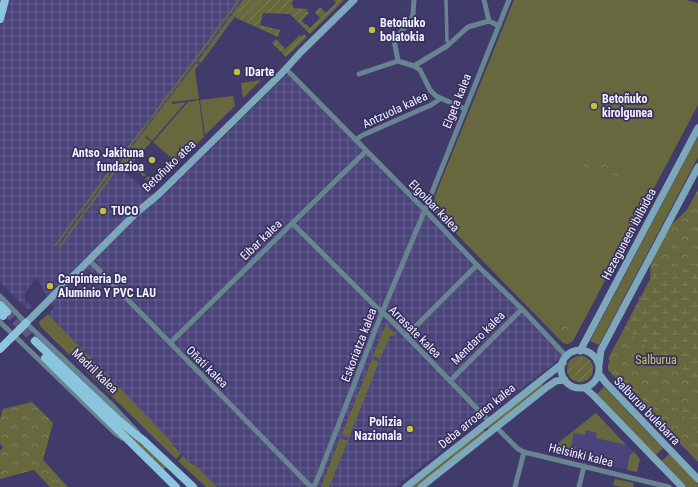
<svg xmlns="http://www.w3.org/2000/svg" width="698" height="487" viewBox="0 0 698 487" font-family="'Roboto Condensed',sans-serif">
<defs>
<pattern id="industrial-grid" width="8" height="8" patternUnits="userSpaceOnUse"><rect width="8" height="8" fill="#4a447a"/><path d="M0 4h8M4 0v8" fill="none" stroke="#655f8e"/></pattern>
<pattern id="forest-crowns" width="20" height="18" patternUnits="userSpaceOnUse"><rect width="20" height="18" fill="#68683e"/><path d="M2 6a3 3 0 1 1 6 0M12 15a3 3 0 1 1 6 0" fill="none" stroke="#7e7e5b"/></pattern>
<pattern id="wetland-marsh" width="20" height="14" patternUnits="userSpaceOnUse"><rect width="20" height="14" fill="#68683e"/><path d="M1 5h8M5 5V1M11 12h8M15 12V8" fill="none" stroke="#7e7e5b"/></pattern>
<pattern id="garden-furrows" width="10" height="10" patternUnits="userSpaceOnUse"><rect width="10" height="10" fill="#68683e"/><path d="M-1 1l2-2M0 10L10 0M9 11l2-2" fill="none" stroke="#7e7e5b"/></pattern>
</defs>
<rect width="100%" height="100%" fill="#413b6b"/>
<path fill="#4a447a" d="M596 413 640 459 637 472 548 451Z"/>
<path fill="url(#industrial-grid)" d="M0 0H247L199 65 196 63 119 165V167L158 201 283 78 290 73 566 354 395 487H217L194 464 193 465 183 456 172 444 173 442 161 431 48 314 54 307 45 293 37 277 25 293V300L32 306 30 309 26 308 0 282Z"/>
<path fill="#68683e" d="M238 0H240C180 83 117 163 56 246H54L111 168 155 112 161 103 178 81Z
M243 0H247L201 63 198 61Z
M514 0H686L698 3V105L573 341 568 344 563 343 431 208 435 198 434 197 435 196Z
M196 63 199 65 195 70 199 99 172 102V104L186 102 152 141 146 136 145 137 151 142 133 162 146 175 144 177 127 162 121 168 119 167 60 248H58L115 169Z
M261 80 243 98 241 83Z
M233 96 235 106 205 135 200 100Z
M199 100 204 137 177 163 153 142 188 102Z
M698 136V157L599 345 590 341Z
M171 160 176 164 153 186 145 179 148 176 153 180Z
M48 314 173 443 172 444 181 454 176 459 40 326 39 322Z
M386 324 396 335 390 336 380 359 373 356Z
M372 359 379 362 349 437 342 434Z
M604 387 663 448 656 455 597 394Z
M596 413 626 445 596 438 597 433 586 430 585 435 574 433 571 446 576 447 573 457 548 451Z
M340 438 348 441 329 487H321Z
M634 452 640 459 637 472 627 470 630 455Z
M669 454 698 484V487H687L662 461Z
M183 456 193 465 194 464 217 487H206L178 461Z
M615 479 634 483 633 487H621L613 485Z"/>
<path fill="url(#forest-crowns)" d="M587 158 630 174 629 178C619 184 614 173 606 172 596 170 593 173 584 166Z
M698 189V462L608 370V365L610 361 608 359 639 300V297L642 296 650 280 651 259 660 240 673 223 687 210Z
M561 316 569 317 571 320C571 327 571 331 565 336 554 334 555 329 556 319Z
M32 402 53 423 43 460 68 487H50L34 470 0 479V451L3 447 0 444V419L3 409Z"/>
<path fill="url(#wetland-marsh)" d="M692 263 698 275V382L679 367 656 354 635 339 627 323 653 274 678 275Z
M688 404 698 407V434L681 412Z"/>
<path fill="url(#garden-furrows)" d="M247 0H293V2H292L291 4 293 5V8L309 9 306 10 309 13 302 20 305 25 306 24 310 28 320 18 315 12 320 7 326 13 336 3 334 0H344L310 34 290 14 263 13 260 25 280 30 278 37 234 17Z
M304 34 307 37 286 57 272 43 276 39 285 49 300 35 302 36Z
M567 369a13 13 0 1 1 26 0a13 13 0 1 1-26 0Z
M541 383 544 387 489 430 486 426Z
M109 417 131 435 167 467 163 470Z
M483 429 486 432 417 487H410Z"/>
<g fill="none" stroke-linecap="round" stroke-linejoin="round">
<path stroke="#5c5681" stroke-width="8" stroke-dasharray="8 4" stroke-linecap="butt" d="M7 312 35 341"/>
<path stroke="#698491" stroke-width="3.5" d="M446 0 447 41"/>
<path stroke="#698491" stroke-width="5" d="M484 0 489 21
M398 61 394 40 411 20 413 14 414 0
M414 66 447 46 468 27 489 21 499 26
M286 69 425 210 477 265 522 309 567 357
M359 74 398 61 414 66 420 70 430 90 436 96 465 109
M355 140 363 135 431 105 440 99
M293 224 374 305 389 318 489 421
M89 260 311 487
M0 296 26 323 112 405 138 433
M0 322 116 434 122 438
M406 336 477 265
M170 343 366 151
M450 381 522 309
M496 427 518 449 524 452 669 487
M314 487 319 475 379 320 425 210 509 0
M515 487 524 452
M579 487 584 466"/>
<path stroke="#7da8bc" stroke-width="7" d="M26 323 136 213 159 194 282 73 301 52 354 0
M561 369a19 19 0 1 1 38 0a19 19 0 1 1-38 0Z
M580 351 698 128
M599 365 601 350 698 167
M599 374 606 383 698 479
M585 388 594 396 682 487
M406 487 563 363
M421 487 547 387 556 381 565 380"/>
<path stroke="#8bc4dd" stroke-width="8" d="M0 19 5 0
M0 305 7 312
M0 313 3 316
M35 341 116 418 135 434 143 440 193 487
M0 349 26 323
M45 358 176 487"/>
</g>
<g fill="#c1be40" stroke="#373060" stroke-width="1.5">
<circle cx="372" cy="30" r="4"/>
<circle cx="237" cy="72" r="4"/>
<circle cx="594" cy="106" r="4"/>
<circle cx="152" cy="160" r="4"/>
<circle cx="103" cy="211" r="4"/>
<circle cx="50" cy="286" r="4"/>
<circle cx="410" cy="429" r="4"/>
</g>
<g text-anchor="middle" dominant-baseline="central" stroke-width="3.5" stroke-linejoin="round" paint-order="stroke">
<g font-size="12" font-weight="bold" fill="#f2f2fe" stroke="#373060" text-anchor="start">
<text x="380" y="23">Betoñuko<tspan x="380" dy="14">bolatokia</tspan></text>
<text x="245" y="72">IDarte</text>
<text x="602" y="99">Betoñuko<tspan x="602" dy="14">kirolgunea</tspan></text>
<text x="144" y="153" text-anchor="end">Antso Jakituna<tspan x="144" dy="14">fundazioa</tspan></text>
<text x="111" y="211">TUCO</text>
<text x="58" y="279">Carpinteria De<tspan x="58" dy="14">Aluminio Y PVC LAU</tspan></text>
<text x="402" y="422" text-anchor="end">Polizia<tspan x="402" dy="14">Nazionala</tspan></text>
</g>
<g font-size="12" fill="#f2f2fe" stroke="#373060">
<text transform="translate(457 101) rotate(-68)">Elgeta kalea</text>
<text transform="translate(395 110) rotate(-25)">Antzuola kalea</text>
<text transform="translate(169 166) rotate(-44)">Betoñuko atea</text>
<text transform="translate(434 206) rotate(46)">Elgoibar kalea</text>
<text transform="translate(629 234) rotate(-62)">Hezeguneen ibilbidea</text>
<text transform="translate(261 240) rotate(-44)">Eibar kalea</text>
<text transform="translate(415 332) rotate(45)">Arrasate kalea</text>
<text transform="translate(478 338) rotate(-45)">Mendaro kalea</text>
<text transform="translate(359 345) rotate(-69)">Eskoriatza kalea</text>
<text transform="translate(207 367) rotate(45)">Oñati kalea</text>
<text transform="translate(95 371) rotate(44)">Madril kalea</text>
<text transform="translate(647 411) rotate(46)">Salburua bulebarra</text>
<text transform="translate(477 416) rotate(-39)">Deba arroaren kalea</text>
<text transform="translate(581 455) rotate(14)">Helsinki kalea</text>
</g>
<g font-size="12" fill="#cac869" stroke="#373060">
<text x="656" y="360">Salburua</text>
</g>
</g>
</svg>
